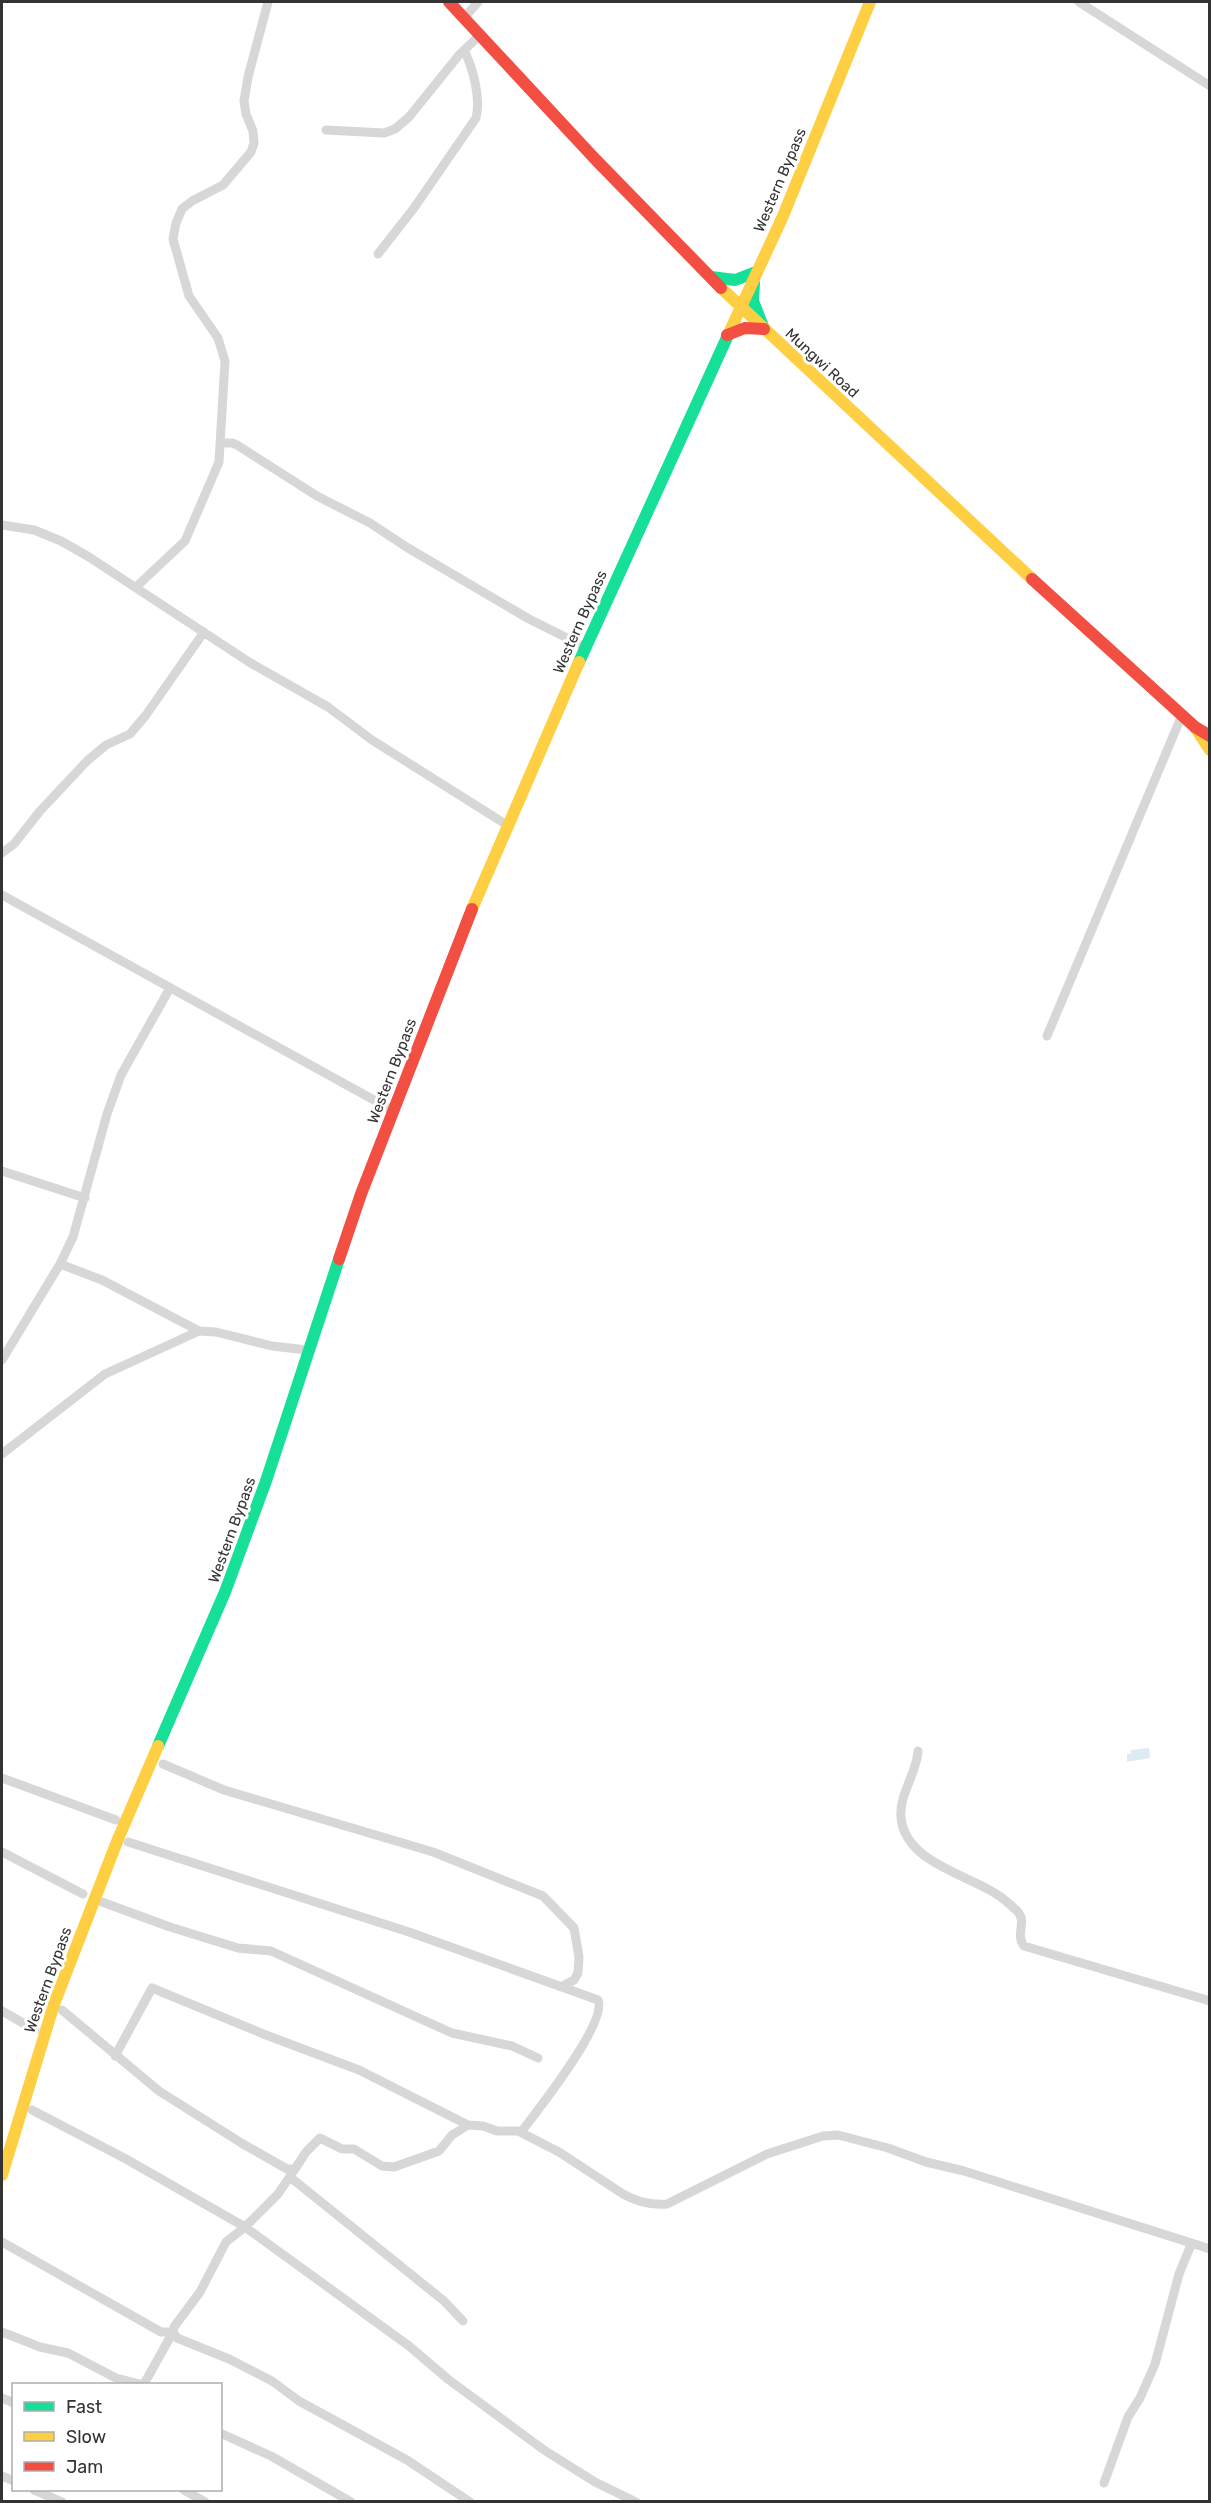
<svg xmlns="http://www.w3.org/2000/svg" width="1211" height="2503" viewBox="0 0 1211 2503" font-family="Rubik,sans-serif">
<rect width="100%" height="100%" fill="#fff"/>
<path fill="#ddebf3" d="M1149 1748 1150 1758 1127 1762V1754H1131V1750Z"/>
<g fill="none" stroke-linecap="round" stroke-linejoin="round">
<path stroke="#d7d7d7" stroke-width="9" d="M1079 2 1210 86
M464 18 478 2
M326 130 384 133 395 129 409 117 459 55 480 35
M378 254 414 208 476 118C481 98 473 68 464 50
M220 443H232L237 445 317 496 370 523 408 548 529 619 585 647
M2 525 34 530 61 541 89 557 249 662 328 707 372 740 507 825
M136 587 185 541 219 462 225 361 218 338 189 296 173 239 176 223 182 209 192 201 223 185 251 152 254 143 253 131 246 114 244 101 248 77 268 2
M2 853 14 844 40 811 87 761 106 745 130 734 146 715 204 632
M2 895 392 1110
M1047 1036 1182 715
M2 1171 85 1198
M60 1264 102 1280 199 1331
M2 1360 60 1264 73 1237 107 1114 121 1075 170 988
M2 1454 105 1374 199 1331 216 1332 272 1346 307 1350
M918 1751C917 1773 899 1794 901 1817 904 1860 962 1873 993 1892 1002 1897 1011 1905 1018 1912 1027 1922 1015 1935 1024 1946L1210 2001
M163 1764 224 1790 433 1852 543 1896 574 1928 579 1957 578 1973 574 1980 561 1987
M2 1778 116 1820
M128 1842 409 1932 598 2000C608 2022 537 2111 522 2131
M2 1852 83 1894
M102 1902 170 1927 238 1948 271 1951 452 2033 512 2046 538 2058
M62 2010 159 2091 243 2144 287 2169H295L306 2152 320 2138 342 2149H354L382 2166 394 2167 439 2151 452 2135 468 2125 483 2126 497 2131H518L559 2152 623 2194C638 2202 650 2205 667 2204L767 2154 823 2136 838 2135 888 2148 926 2162 964 2171 1210 2249
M2 2011 35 2030
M115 2056 152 1988 266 2035 359 2070 468 2125
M32 2110 126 2159 245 2227 409 2346 449 2380 544 2450 595 2482 636 2502
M295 2169 278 2194 245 2227 226 2242 200 2292 174 2327 173 2332 177 2338 229 2359 272 2381 299 2401 407 2460 470 2502
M290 2177 444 2301 463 2321
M2 2242 161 2332H173L144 2384
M2 2332 40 2347 68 2353 116 2378 140 2384
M2 2398 14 2403
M220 2433 271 2456 351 2502
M2 2476 14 2481
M1104 2483 1128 2417 1140 2398 1155 2364 1179 2274 1191 2245
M34 2490 62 2502
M184 2490 205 2502"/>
<path stroke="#16e098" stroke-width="12" d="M711 277 735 280 756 272
M754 283 753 301 764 329
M579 662 729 333
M158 1746 225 1592 266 1481 339 1259"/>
<path stroke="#ffcf43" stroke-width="12" d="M721 288 1032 579
M729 333 783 216 870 2
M1196 729 1210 750
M472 909 579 662
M2 2175 54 2004 118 1839 158 1746"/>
<path stroke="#f24e42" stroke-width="12" d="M449 2 596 160 721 288
M727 335 745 328 764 329
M1032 579 1195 727 1210 736
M339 1259 361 1194 472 909"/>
</g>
<g text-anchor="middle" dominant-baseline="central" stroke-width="6" stroke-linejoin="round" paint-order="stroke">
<g font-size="15" fill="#333" stroke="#fff">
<text transform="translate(780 180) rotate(-67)">Western Bypass</text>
<text transform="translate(822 363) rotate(43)">Mungwi Road</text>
<text transform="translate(580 622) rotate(-66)">Western Bypass</text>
<text transform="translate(392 1071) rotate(-69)">Western Bypass</text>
<text transform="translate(232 1530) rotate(-70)">Western Bypass</text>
<text transform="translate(48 1980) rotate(-70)">Western Bypass</text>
</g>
</g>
<rect width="1211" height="2503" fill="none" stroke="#333333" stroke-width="6"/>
<rect x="12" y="2383" width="210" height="108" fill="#ffffff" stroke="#adadad" stroke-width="1.5"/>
<rect x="24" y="2402" width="30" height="9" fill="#16e098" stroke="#adadad" stroke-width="1.5"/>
<text x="66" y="2413" font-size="18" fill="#333333">Fast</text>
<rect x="24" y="2432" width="30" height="9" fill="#ffcf43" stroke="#adadad" stroke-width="1.5"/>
<text x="66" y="2443" font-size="18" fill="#333333">Slow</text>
<rect x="24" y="2462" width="30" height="9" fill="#f24e42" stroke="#adadad" stroke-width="1.5"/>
<text x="66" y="2473" font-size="18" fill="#333333">Jam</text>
</svg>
